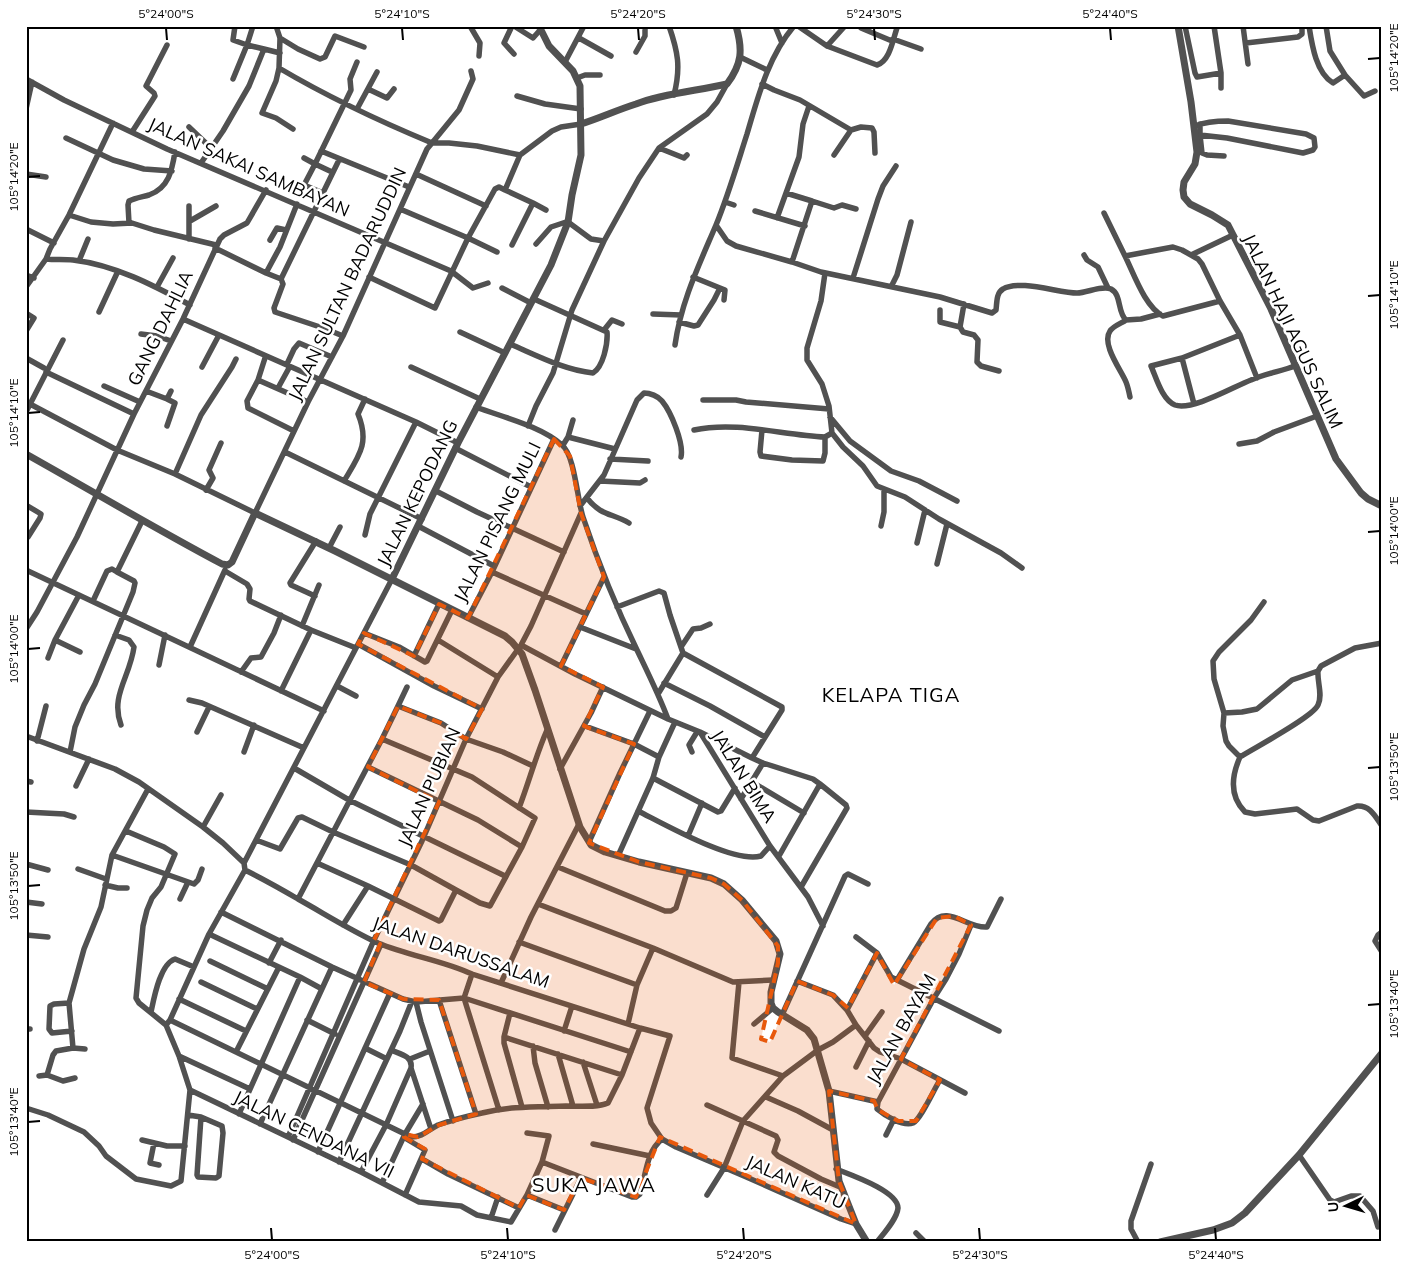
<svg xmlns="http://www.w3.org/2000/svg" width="1408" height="1268" viewBox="0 0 1408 1268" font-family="Mulish,sans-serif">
<rect width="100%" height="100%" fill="#fff"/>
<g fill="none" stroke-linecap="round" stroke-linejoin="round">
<path stroke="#515151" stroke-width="5.5" d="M235 26 233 40 247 45 253 26
M276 26 280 38 279 68C328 97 379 121 432 143L459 110 473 79 471 71
M470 26 480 43 479 56
M512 26 504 43 514 54
M514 26 533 38 541 29
M669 26C678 52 681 67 674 95
M775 26 782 43
M794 26C768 57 758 97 747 134 737 165 728 196 716 225L727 241 736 246 792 262 821 272 940 297 992 313 996 310C997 303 996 293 1003 289 1019 279 1059 293 1077 293 1087 293 1102 285 1111 289 1122 295 1117 312 1126 320L1141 319 1160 314
M798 26 827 46 877 65C890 61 893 39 897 28L896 26
M1185 26 1195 73 1197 77 1221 73 1214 26
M1243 26 1248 64
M1309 26C1312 45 1316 73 1333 83L1345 75 1330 51 1326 26
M861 28 892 41
M280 38 298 49 320 59 325 57 335 36 364 47
M579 38 611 56
M893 39 921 49
M1246 43 1298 37 1302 34V26
M827 46 845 26
M636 52 645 36V28L642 26
M740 57 767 70
M565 62 584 26
M279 68 276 81 262 113 276 118 293 129
M1221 73V88
M1345 75 1364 96 1375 91
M577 78 585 75H600
M26 79 64 100 167 149 451 271 473 288 488 283
M233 79 247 45 264 49
M762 84 774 90 800 100 851 130 861 127 872 128 874 132 875 153
M368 89 387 98 394 89
M517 96 545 104 581 109
M26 109 32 82
M357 109 377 72
M1194 126C1205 122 1217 121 1228 121L1306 134 1314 138 1315 147 1313 150 1303 153 1227 138 1200 135V124
M189 127 210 147
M132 132 155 96 154 93 146 86 167 45
M1200 135 1202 153 1207 155 1224 156
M66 138 113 160 144 169 172 171
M659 148 684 158 687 155
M321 151 409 187
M834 155 851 130
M304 158 315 164 304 185 323 193
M201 163 223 131 249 86 264 49 280 53
M332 172 315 164 351 90 350 79 357 62
M26 174 46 177
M416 174 486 206
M786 193 812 201
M725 202 734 205
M533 203 546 210
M189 206V239
M400 209 468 238 495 189 499 187 505 190
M755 211 805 226
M1104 213 1125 256 1173 247 1182 250 1198 259 1202 264 1220 301 1240 335 1257 378
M69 215 91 222 113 224 132 223 154 230 216 245
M777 218 799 157 803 124 809 106
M190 221 216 206
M129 223 128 205 129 201C135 198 142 197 149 195 169 188 172 170 175 152
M26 229 54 243
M270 240 277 228 286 230
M536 244 551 227 566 222H568L591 239 604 241
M512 245 533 203 505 190 520 155
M215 248 266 273 281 279 283 284 274 308 275 312 326 329 343 336
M1084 255 1087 260 1098 267 1108 288
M1191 255 1233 235
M1125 256C1134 274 1145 307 1163 316L1220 301
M46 259C55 260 64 259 73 260 115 265 153 285 190 305
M79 261 88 239
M792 262 812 201 834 208 842 205 856 209
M266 273 280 247 297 204
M825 273 821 301 807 348V360L822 384 829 406 832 433 843 447 863 466 877 486 905 497 939 519 1001 553 1022 568
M26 275 34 278
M369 277 435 308 468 238 497 252
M853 278 878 199 883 186 896 166
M281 279 338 162
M892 285 897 275 911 222
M26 287 46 259 50 249 69 215 113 123
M157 287 173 258
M502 288 531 303
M720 288 725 290 724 300
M964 304 960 327 963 332 974 335 978 340 977 362 981 366 999 371
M940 310V322L960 327
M99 312 118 271
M26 313 34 318 26 331
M653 314 681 315
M183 319 416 422 458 443
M1126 320C1122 323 1113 326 1110 331 1101 344 1121 370 1126 382 1128 387 1129 392 1130 397
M679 322 694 326 698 325 714 300 720 288 693 277
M604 330 612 320 622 324
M460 332 505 353
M141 334 157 336 171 341
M1240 335 1182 358 1151 366C1156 377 1162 400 1175 405 1192 411 1233 387 1251 380 1265 374 1281 371 1295 366
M510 344C536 355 564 370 593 373 603 367 608 344 607 332L534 299
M675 345C681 302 699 265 716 225
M26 358 44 368
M265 358 258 380 308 402
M1182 358 1194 404
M287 364 294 349 299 343 332 357
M202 367 219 335
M411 367 480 399
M46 372 134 414
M258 380 247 401 248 408 294 431
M104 386 140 402
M278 388 289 368
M146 391 167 399 171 391
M167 399 175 403 167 426
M703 400H736L746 402 829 409
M30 404 117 450 175 474 255 513 308 402 343 336 427 149 432 143H449L477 146 520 155 552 131 561 127 581 124
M476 407C502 417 541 426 562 445 575 456 577 499 583 517 598 562 616 607 637 650 648 673 659 695 668 719
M26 412 63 340
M830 417 850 441 891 471 919 481 957 501
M528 426 536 406 553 373 572 310 604 241 639 178 659 148 707 114 717 102 727 84
M694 430C737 421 782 435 825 437L832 433
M762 430 760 452 761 456 792 460 823 461 825 453V437
M568 437 615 449
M1239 444 1257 441 1274 432 1317 416
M563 445 568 437 573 420
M455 448 531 487
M285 452 422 519
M610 459 648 461
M175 474 201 415 232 367 236 359
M344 481C359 456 370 443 358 414L365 399
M600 481 640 483 645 480
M206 490 213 478 209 470 221 443
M436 491 477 512 564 552
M587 498C601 516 612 513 629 523
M26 505 41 514 40 518 28 537
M580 506 604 475 637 400 644 393C650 393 658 396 662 401 671 412 684 443 681 457
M418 526 494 566
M881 526 884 512V490
M365 535 370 514 416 422
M917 543 925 510
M329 548 340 527
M937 564 947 524
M26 570 324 711
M225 571 247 584 250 589 249 599 250 601 311 630 356 648
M492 572 586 614
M315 596 291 585 290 583 316 541
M93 601 107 571 112 569 117 572
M1264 602 1251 620 1219 652 1213 661 1214 679 1224 713 1223 726 1226 741 1229 746 1240 757C1254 748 1313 717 1318 705 1323 695 1317 682 1318 671L1321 666 1355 648 1382 643
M617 607 659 591 664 593 670 615 683 653 658 694
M468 618 492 572 554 439
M302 626 319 585
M580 627 636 649
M26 629 37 612 77 537 134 414 183 319 220 239 224 235 247 223 266 190
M364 633 399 647 425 662 427 661 452 610
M115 635 129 640 134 647C130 677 110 696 121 725
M55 640 80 652
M438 640 498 677
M358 644 434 686 482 709
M521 645 575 674 668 719 700 732 770 846 808 897 823 926
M190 647 225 570
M681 647 693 629 701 628 710 624
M683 653 782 707V710L752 758 763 763 741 799
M414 656 439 604
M48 658 55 640 79 595
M159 665 165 635
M561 666 604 577
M241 672 251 658 261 657 274 633 281 615
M664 683 710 706 765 737
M337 686 356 696
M281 691 311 630
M189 700 202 703 304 748
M398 706 407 687
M1224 713 1242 712 1257 709 1292 680 1318 671
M585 726 634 744 659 757
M197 732 209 707
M700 732 752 758
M26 736 115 769 139 782 203 827 223 843 244 863 245 870C263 879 281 889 298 899 325 914 350 930 378 943 409 956 442 960 472 974L640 1028 670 1036 647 1108 651 1123 662 1139 676 1147 744 1176 841 1219 856 1224
M382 739 398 706 441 723 466 739 503 752 533 766
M37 741 46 706
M70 752 75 727 84 705 95 684 133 592 135 583 134 581 117 572 142 521
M244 752 254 725
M692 752 689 745 697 732
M1240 757C1232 775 1229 796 1245 812L1255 814 1297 809 1313 820 1319 821 1357 806C1370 805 1375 816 1382 826
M763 763 813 779 820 784 779 856
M368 767 478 820 522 847
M294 768 349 800 505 876
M560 769 591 713 603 687
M653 778 718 812 721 811 735 788
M26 781 31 782
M752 782 804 813
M76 786 89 759
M519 808C529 782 536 755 547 730
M638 811C664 824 734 864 761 856L770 846
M26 812 64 814 74 817
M203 827 221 795
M126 831 164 847 175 854 161 887 152 898 147 910 143 926 136 998 139 1003 166 1025
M688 836 702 803
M256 840 280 849 298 818 302 817 333 832 411 865 456 890 480 903 490 906 522 847 535 818 472 777 382 739 298 899
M589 842 620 773 650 711
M112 855 194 884 198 880 202 869
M618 856 653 778 659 757 675 722
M244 863 392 579
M317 863 368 886
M26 864 48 870
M558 867 665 911H671L676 908 687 873
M78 869 106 879
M105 885 118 888H127
M801 887 847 808 846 805 820 784
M180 899 188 882
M26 902 42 904
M538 904 653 948 637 985 628 1024
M221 912 332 967 403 999 416 1002 464 998 472 974
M343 925 368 886 439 921 441 920 456 890
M1382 932 1378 935 1375 941 1382 952
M209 934 300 977 322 989
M26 935 48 937
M856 937 877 953 891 977 999 1031
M519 942 637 985
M653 948 733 982 773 980
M877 953 847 1010 856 1025 874 1048 880 1052 901 1059 965 1093
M210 961 268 989
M269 963 281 940
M897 980 931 924C947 903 967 929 987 927L1001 899
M797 981 833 995 847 1010
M201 982 257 1009
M739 982 732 1058 783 1076
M501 983 531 917 579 824
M464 998 631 1052
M464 998 499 1110
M179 999 246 1031
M439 1000 476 1114
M416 1002 421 1022 453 1121
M69 1003 54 1004 50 1006 49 1029 52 1033 72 1031
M151 1012C154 998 160 964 175 959L194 967
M510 1013 504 1037 622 1075
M782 1015 845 876 848 874 868 884
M170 1020 411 1137C423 1137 428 1130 438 1125 452 1120 468 1116 482 1113 510 1106 538 1107 566 1106 579 1106 597 1108 608 1103L622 1075 640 1028
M307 1020 335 1034
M754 1024 773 1008
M26 1029H30
M564 1031 572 1006
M865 1036 882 1012
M504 1037V1043L522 1107
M533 1046 535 1063 548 1107
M73 1048 85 1049
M365 1048 387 1059
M236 1052 279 967
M558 1054 573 1106
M179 1056 250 1089
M410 1059 430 1051
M583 1062 597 1105
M856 1067 869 1041
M411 1068 431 1129
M39 1076 47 1075
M75 1078 63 1081 47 1075 53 1055 56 1051 73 1048 69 1003 84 949 101 907 112 855 148 789
M190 1090 361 1172 419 1202 461 1206 477 1215 511 1222 527 1195
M829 1091 878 1102 934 998 946 979 959 954 971 925
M766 1097 798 1111 833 1130
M878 1102 877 1109C884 1115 903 1127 913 1123 921 1119 934 1089 940 1080
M707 1105 776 1136 778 1140 774 1152 778 1156 821 1179 840 1187
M26 1108 48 1115 84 1132 99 1146 106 1156 136 1179 171 1186 181 1181 190 1090 179 1056 166 1025 170 1020 209 934 245 870
M239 1114 300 977
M188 1115 201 1117 222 1126 223 1133 219 1176 216 1178 198 1177 197 1175 201 1117
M260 1124 332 967
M527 1133 549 1136 542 1162 632 1197H636L640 1194C646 1175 646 1152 662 1139
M886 1135 894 1119
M288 1137 374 940 422 841 466 739 498 677 521 645 531 626 581 513
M405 1138 425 1150 405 1195
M142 1140 167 1146H185
M293 1140 381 944
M154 1143 150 1163 159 1165
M593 1144 650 1156
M318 1152 390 993
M1299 1155 1330 1200 1334 1202 1351 1196H1360L1373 1211 1378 1227
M422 1159 448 1174 519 1208
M339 1162 400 1031 412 1001
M542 1162 527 1195 564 1210
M836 1169C851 1175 898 1191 898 1208 897 1219 884 1233 877 1242
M361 1172 386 1125 411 1068C413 1056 400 1054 391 1050
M382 1183 405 1134 423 1104
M707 1195 724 1168 743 1121 783 1076 818 1050 833 1042 856 1025
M491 1218 498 1197
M555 1230 581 1178
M916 1233 925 1242
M1138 1242 1131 1229V1221L1151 1164"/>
<path stroke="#515151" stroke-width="7" d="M1178 26 1191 102 1197 152 1195 164 1184 182 1183 190 1184 197 1190 204 1212 215 1228 225 1271 309 1336 459 1361 493 1368 499 1382 506
M581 124C600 118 617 110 636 104 665 93 697 91 727 84 742 64 743 50 736 26
M26 454C92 491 156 529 222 564L228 565 232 562 255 513 335 551 505 636 512 642 522 654 535 690 580 827 591 845 605 852 639 862 711 878 724 884 742 900 776 941 780 954 771 992V1003L773 1008 778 1012 807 1030 814 1039 829 1091 839 1181 856 1224 867 1242
M392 579 458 443 551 265 568 222 572 195 581 155 580 86 573 71 549 46 539 26
M1160 1242 1213 1230 1232 1223 1245 1213 1299 1155 1382 1053"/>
</g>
<path fill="#e8590c" fill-opacity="0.2" stroke="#e8590c" stroke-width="4" stroke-dasharray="10 6" stroke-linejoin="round" d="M554 439 570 456 581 513 604 577 561 666 603 687 584 726 634 744 589 843 639 862 711 878 724 884 742 900 778 946V963L761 1039 770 1042 797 981 833 995 848 1008 877 953 894 985 937 918 954 916 971 925 901 1059 940 1080 916 1121H898L878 1110 874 1101 829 1091 839 1181 856 1224 660 1137 636 1197 581 1178 564 1210 526 1195 519 1208 422 1159 425 1149 404 1137 405 1134 418 1137 439 1125 476 1114 439 1000 403 999 364 982 380 944 374 940 439 802 368 767 398 706 441 723 466 739 482 709 358 644 364 633 414 656 439 604 468 618Z"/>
<path fill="none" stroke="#000" stroke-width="2" d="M166 28 167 40M402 28 403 40M638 28 639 40M874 28 875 40M1110 28 1111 40M1368 59 1380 58M28 177 40 176M1368 296 1380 295M28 413 40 412M1368 532 1380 531M28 649 40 648M1368 768 1380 767M28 886 40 885M1368 1005 1380 1004M28 1122 40 1121M271 1228 272 1240M507 1228 508 1240M743 1228 744 1240M979 1228 980 1240M1215 1228 1216 1240"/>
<g text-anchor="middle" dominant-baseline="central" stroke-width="5" stroke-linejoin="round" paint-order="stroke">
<g font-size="18" fill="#000" stroke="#fff">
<text transform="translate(249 167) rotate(24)">JALAN SAKAI SAMBAYAN</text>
<text transform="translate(347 284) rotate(-65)">JALAN SULTAN BADARUDDIN</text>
<text transform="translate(160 328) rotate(-64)">GANG DAHLIA</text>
<text transform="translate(1293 331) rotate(65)">JALAN HAJI AGUS SALIM</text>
<text transform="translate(417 493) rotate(-64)">JALAN KEPODANG</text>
<text transform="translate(497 522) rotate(-64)">JALAN PISANG MULI</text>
<text transform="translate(744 776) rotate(58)">JALAN BIMA</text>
<text transform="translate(429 787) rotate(-66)">JALAN PUBIAN</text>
<text transform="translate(461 952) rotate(19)">JALAN DARUSSALAM</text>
<text transform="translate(901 1029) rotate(-61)">JALAN BAYAM</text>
<text transform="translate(314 1134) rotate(26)">JALAN CENDANA VII</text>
<text transform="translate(796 1182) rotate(24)">JALAN KATU</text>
</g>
<g font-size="20" letter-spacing="1" fill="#000" stroke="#fff">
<text x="891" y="694">KELAPA TIGA</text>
<text x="594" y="1184">SUKA JAWA</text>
</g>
</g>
<rect width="1408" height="1268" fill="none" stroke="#ffffff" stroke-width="55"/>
<g transform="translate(1346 1206) rotate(265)" stroke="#ffffff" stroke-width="4" paint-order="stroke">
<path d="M0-4L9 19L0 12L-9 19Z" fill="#000000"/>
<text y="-8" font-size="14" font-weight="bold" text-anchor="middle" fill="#000000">U</text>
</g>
<rect x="28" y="28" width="1352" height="1212" fill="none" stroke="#000" stroke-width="2"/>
<g font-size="12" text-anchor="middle" fill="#000">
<text x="166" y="18">5°24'00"S</text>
<text x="402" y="18">5°24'10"S</text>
<text x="638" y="18">5°24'20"S</text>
<text x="874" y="18">5°24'30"S</text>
<text x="1110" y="18">5°24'40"S</text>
<text transform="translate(1394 58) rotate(-90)" y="4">105°14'20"E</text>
<text transform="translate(14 177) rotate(-90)" y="4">105°14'20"E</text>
<text transform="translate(1394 295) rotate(-90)" y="4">105°14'10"E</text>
<text transform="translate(14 413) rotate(-90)" y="4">105°14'10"E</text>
<text transform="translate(1394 531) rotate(-90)" y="4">105°14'00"E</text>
<text transform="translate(14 649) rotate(-90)" y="4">105°14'00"E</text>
<text transform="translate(1394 767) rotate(-90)" y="4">105°13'50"E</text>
<text transform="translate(14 886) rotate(-90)" y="4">105°13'50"E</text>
<text transform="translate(1394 1004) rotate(-90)" y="4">105°13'40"E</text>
<text transform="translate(14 1122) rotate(-90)" y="4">105°13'40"E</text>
<text x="272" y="1259">5°24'00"S</text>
<text x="508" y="1259">5°24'10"S</text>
<text x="744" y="1259">5°24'20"S</text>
<text x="980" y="1259">5°24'30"S</text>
<text x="1216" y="1259">5°24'40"S</text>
</g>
</svg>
